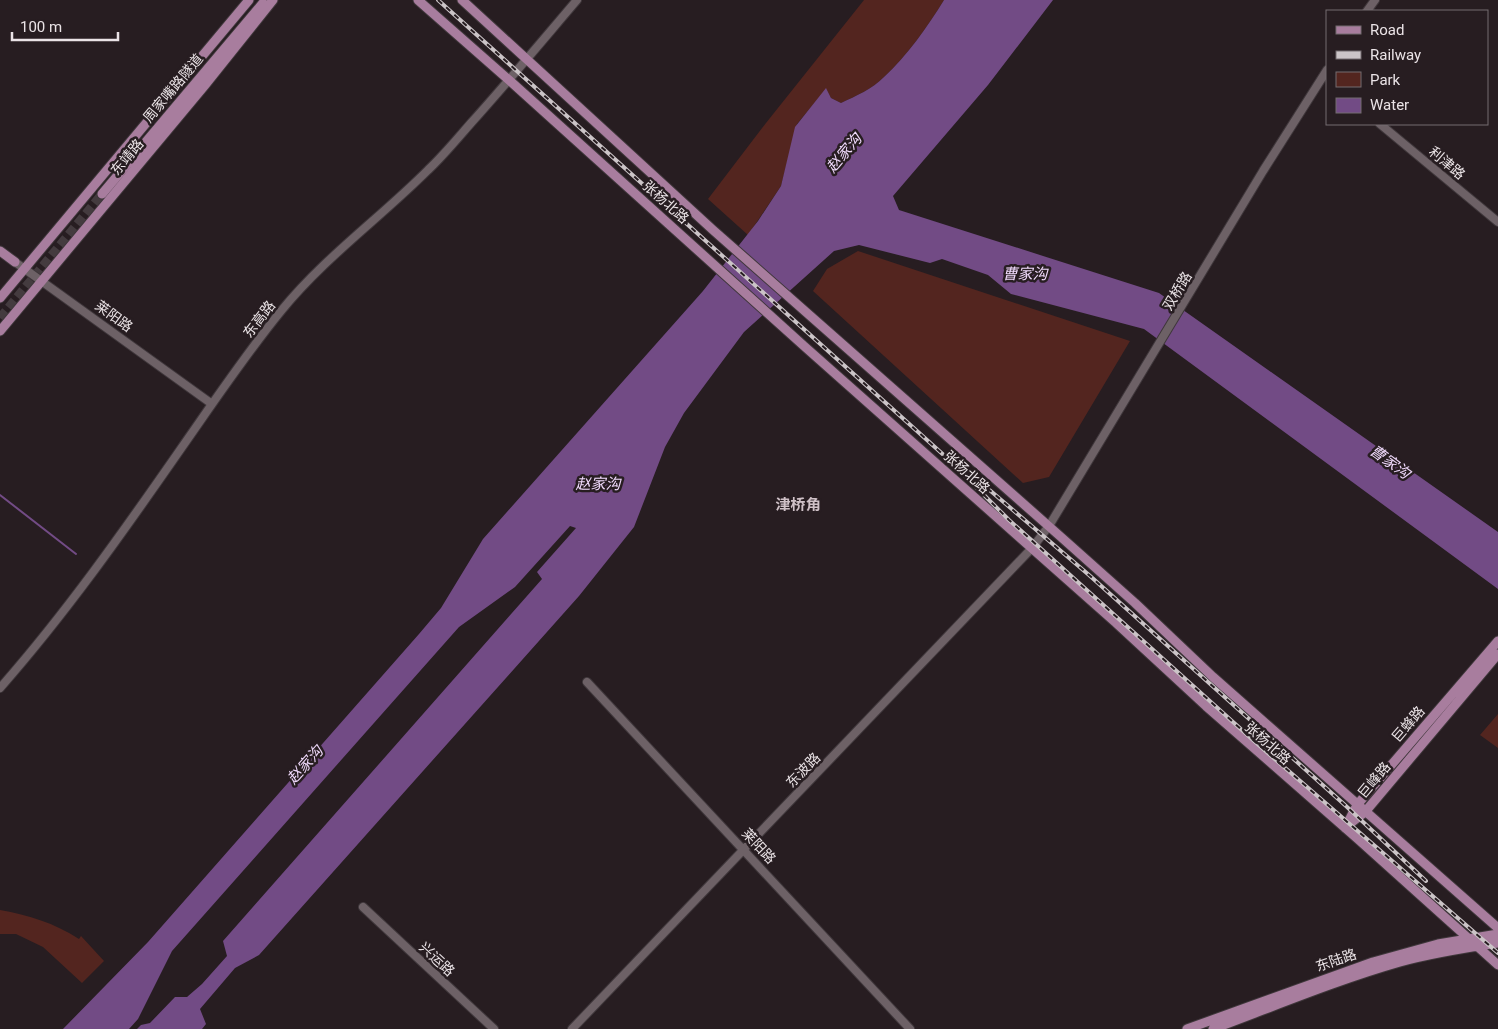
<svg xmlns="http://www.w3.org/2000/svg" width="1498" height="1029" viewBox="0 0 1498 1029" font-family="Roboto,'Noto Sans SC',sans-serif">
<rect width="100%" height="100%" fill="#271d21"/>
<path fill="#53251f" d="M864 0H944C928 26 907 56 884 77 872 89 856 96 841 103L831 98 826 89 797 124 781 186 748 235 708 199 766 123Z
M858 251 1130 341 1049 477 1023 483 813 291 827 269Z
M1498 714V748L1480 735Z
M0 910C29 915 54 923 79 939L81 936 104 961 82 983 43 947 16 934H0Z"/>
<path fill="#724b85" d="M944 0H1053L988 85 893 196 899 210 1159 293 1498 532V589L1144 329 1011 294 988 275 942 259 930 263 859 245 834 251 744 332 684 413 665 447 634 527 579 596 259 955 235 968 200 1009 206 1024 202 1029H137L141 1025 150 1023 175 997H187L202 984 227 956 223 941 542 579 537 572 576 528 570 526 515 587 459 627 172 951 138 1019 129 1029H63L148 942 419 634 441 608 483 539 703 291 758 221 781 186 795 127 826 88 831 98 841 103C856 96 872 89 884 77 907 56 928 26 944 0Z"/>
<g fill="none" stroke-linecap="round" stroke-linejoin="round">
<path stroke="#724b85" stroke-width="2" d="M0 495 76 554"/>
<path stroke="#443b3f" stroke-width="9" stroke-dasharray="9 4.5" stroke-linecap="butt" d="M0 318 102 194"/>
<defs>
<path id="minor" d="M1367 11 1375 0
M1380 124 1498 222
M15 262 212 404
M587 682 910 1029
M0 688C66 613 123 532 180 450 213 403 245 355 281 311 324 258 380 218 428 170 443 156 457 139 471 123 507 83 542 41 577 0
M363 907 494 1029
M572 1029 1032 548 1049 526 1263 171 1327 70"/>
<path id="major" d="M418 0 509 80 804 346 1115 622 1206 706 1358 839 1498 965
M462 0 713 230 1061 537 1135 603 1213 677 1498 928
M102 194 263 3
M0 251 15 262
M0 298 249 0
M0 331 205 85 273 0
M1347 826 1365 812 1498 654
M1345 828 1357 805 1498 641
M1187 1029 1373 962 1438 944 1498 934
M1213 1029C1275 1006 1337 980 1400 962 1432 953 1465 948 1498 943"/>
</defs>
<use href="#minor" stroke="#3f373b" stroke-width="10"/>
<use href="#major" stroke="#3f373b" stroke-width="11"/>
<use href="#minor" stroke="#6d6166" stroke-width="8"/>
<use href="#major" stroke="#a87d9e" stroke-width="9"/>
<defs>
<path id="rail" d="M438 0 947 458 1009 520 1253 740 1498 953
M979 481 1089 575 1346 806 1426 881"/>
</defs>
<use href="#rail" stroke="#cbc4c7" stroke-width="4"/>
<use href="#rail" stroke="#271d21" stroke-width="2" stroke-dasharray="5.5" stroke-linecap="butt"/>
</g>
<g text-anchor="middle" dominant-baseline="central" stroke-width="5" stroke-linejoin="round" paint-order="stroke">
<g font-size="14" fill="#eae3e6" stroke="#271d21">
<text transform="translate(173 88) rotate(-50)">周家嘴路隧道</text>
<text transform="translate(127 157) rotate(-50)">东靖路</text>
<text transform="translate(1447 163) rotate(40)">利津路</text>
<text transform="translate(666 202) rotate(42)">张杨北路</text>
<text transform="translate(1177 291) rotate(-59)">双桥路</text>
<text transform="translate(114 316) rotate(36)">莱阳路</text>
<text transform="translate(259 319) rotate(-52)">东高路</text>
<text transform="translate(967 472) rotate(42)">张杨北路</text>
<text transform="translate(1408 724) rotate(-49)">巨蜂路</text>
<text transform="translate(1268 743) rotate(42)">张杨北路</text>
<text transform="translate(803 770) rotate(-46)">东波路</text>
<text transform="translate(1374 780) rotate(-50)">巨峰路</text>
<text transform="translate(759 846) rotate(47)">莱阳路</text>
<text transform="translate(437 959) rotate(43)">兴运路</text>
<text transform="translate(1336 960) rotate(-19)">东陆路</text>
</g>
<g font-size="15" font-style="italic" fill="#f0dafc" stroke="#271d21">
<text transform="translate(844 153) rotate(-50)">赵家沟</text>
<text x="1025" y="274">曹家沟</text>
<text transform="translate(1390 462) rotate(36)">曹家沟</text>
<text x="598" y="484">赵家沟</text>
<text transform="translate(305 765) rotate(-48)">赵家沟</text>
</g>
<g font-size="15" font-weight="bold" fill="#cfc1c7" stroke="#271d21">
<text x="798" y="505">津桥角</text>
</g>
</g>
<rect x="1326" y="10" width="162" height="115" fill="#271d21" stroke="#756c70"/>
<rect x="1336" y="26" width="25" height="8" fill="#a87d9e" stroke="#756c70"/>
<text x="1370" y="35" font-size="15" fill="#eae3e6">Road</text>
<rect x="1336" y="51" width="25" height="8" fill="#cbc4c7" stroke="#756c70"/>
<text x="1370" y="60" font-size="15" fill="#eae3e6">Railway</text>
<rect x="1336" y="72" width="25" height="15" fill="#53251f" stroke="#756c70"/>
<text x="1370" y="85" font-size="15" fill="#eae3e6">Park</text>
<rect x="1336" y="98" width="25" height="15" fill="#724b85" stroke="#756c70"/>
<text x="1370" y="110" font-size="15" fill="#eae3e6">Water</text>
<path d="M12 32v8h106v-8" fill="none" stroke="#eae3e6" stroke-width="2.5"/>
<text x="20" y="32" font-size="15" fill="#eae3e6" stroke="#271d21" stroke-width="4" paint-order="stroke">100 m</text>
</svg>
